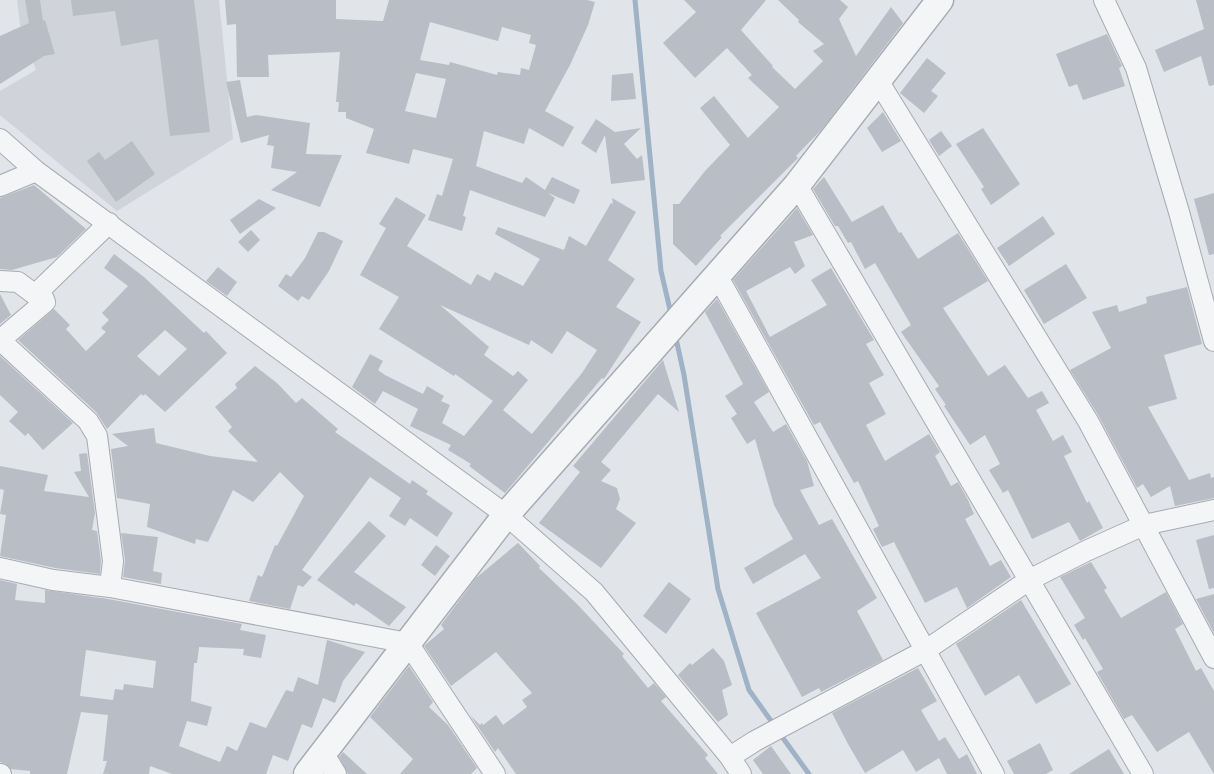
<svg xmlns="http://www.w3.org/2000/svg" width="1214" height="774" viewBox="0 0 1214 774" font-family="Figtree,sans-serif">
<rect width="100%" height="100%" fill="#e1e4e9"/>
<path fill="#d0d3da" d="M17 0H219L233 139 117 211 0 115V91L36 70 20 25Z"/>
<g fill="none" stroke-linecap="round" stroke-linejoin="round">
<path stroke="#9fb2c6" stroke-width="5" d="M635 0 661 271 671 314
M675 334 684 375 718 589 749 690 774 725
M780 734 809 774"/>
</g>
<path fill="#b9bdc5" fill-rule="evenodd" d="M25 0H40L43 21 45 20 55 54 44 56 0 84V36L29 23Z
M71 0H194L210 132 170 136 158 39 121 46 115 11 73 16Z
M225 0H336V19L383 21 389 0H587L595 2 588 25 570 65 545 111 574 127 563 147 529 128 524 144 484 131 476 166 522 183 526 177 545 190 552 177 580 190 574 204 548 193 555 198 545 217 470 190 463 216 466 217 462 231 428 220 437 194 442 196 453 159 413 149 409 164 366 153 374 129 346 118V112H338L339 102H336L340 52 268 55 269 77H237L236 24 227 25ZM430 22 498 41 502 27 531 35 529 43 536 45 529 70 521 68 520 75 498 72 497 75 450 62 449 65 420 60ZM416 73 446 79 436 118 405 111Z
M684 0H766L741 30 773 66 772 67 795 89 823 61 813 51 824 44 798 22 799 20 778 0H840L848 7 839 19 856 56 891 7 903 23 822 129 796 156 798 158 720 236 722 237 696 266 673 244V204H679L705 171 730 145 700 108 714 96 748 138 779 107 748 78 752 75 727 48 695 78 663 43 696 12Z
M1196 0H1214V85L1209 86 1201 56 1164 72 1155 50 1204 29Z
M1107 34 1122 66 1119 68 1125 86 1083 100 1077 84 1069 87 1056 54Z
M927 58 946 73 931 91 938 96 924 113 900 93Z
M633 73 636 99 611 101 612 75Z
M240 80 247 117 256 115 310 123 306 154 342 155 320 207 271 190 297 172 271 168 274 146 267 145 269 135 241 143 226 82Z
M883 112 901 141 882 152 867 128Z
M596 119 615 132 641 128 624 144 637 159 642 155 645 180 611 184 605 135 596 153 581 143Z
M983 128 1020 184 991 205 981 189 984 187 956 144Z
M941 131 952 146 939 156 929 140Z
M132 141 155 174 116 202 87 161 99 152 105 160Z
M824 177 852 222 883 205 899 233 901 232 918 259 958 233 988 281 943 308 988 376 1005 365 1028 398 1042 391 1049 403 1036 410 1053 441 1063 435 1072 452 1064 456 1087 503 1089 501 1103 528 1080 541 1069 522 1032 539 1008 490 1003 493 989 470 1000 464 985 435 970 445 944 406 946 405 935 389 939 386 901 332 911 325 875 263 865 269 851 242 848 243 838 226H835L813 189Z
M34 185 86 229 57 257 12 270 0 269V198Z
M1214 193V254L1209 255 1194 199Z
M396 197 426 215 407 246 471 285 477 274 490 281 495 272 523 286 540 259 495 234 498 227 564 250 569 236 586 246 611 203 613 204 612 198 636 212 608 260 635 279 616 307 641 322 604 379 602 378 505 493 469 466 471 464 448 450 451 445 410 426 418 409 383 391 375 404 352 387 370 354 383 361 378 370 385 375 423 394 427 386 444 396 441 401 450 405 442 423 464 436 493 401 455 374 454 376 379 329 399 297 360 275 386 228 379 224ZM440 305 529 345 531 340 552 354 567 331 597 350 582 373 532 434 503 410 528 380 518 371 513 376 484 355 489 347Z
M259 199 276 208 240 234 230 220Z
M797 208 813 235 794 242 805 266 795 274 790 267 746 291 770 337 827 305 811 280 831 268 874 340 866 344 884 375 869 383 886 414 866 425 885 461 929 434 940 452 935 456 951 486 958 482 968 500 974 514 965 519 990 566 1001 560 1011 577 967 608 957 587 925 603 894 542 882 547 873 529 879 526 858 481 854 483 820 422 814 425 733 280Z
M1043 216 1055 234 1009 266 997 248Z
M251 230 260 240 248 252 238 242Z
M318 232H324L343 241 329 271 309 300 302 296 298 301 278 286 286 274 291 277 305 258Z
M114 254 144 277 204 333 206 331 227 353 165 412 145 394 143 396 141 394 107 429 96 412 18 340 54 309 70 325 66 329 86 351 106 332 101 328 109 320 102 313 128 286 104 268ZM165 330 187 349 159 376 137 356Z
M1066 264 1087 298 1044 324 1024 290Z
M218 267 237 282 227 296 206 281Z
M1187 287 1202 344 1164 355 1177 399 1148 407 1189 480 1210 473 1211 478 1214 477V498L1175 506 1170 486 1151 497 1143 484 1137 488 1098 415 1070 370 1111 348 1092 312 1117 305 1119 312 1147 303 1146 297Z
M0 294 11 315 0 324Z
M717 299 769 392 754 402 773 432 786 424 807 461 814 486 800 490 819 525 832 519 877 598 857 611 883 660 821 692 819 688 802 697 756 613 821 578 805 554 753 584 744 568 793 539 774 505 755 439 747 444 731 418 737 414 725 396 743 384 705 312Z
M0 356 73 423 43 450 28 433 25 436 9 421 18 412 0 395Z
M663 360 679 412 658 394 601 462 611 470 601 481 617 488 620 499 616 509 636 523 601 568 539 523 580 472 573 466Z
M255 366 277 383 296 403 302 398 338 429 335 432 410 484 412 480 428 491 426 494 453 513 437 537 410 518 405 526 389 516 401 498 370 477 302 570 312 577 303 587 298 585 290 609 249 601 258 575 262 577 275 545 277 546 304 496 280 472 253 502 233 490 208 542 196 539 195 544 147 527 150 504 117 498 111 449 128 446 112 434 154 428 156 443 210 456 258 462 228 431 232 427 215 407 237 388 235 384Z
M87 453 95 513 92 530 97 531 101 561 100 574 55 568 0 556 6 515 0 514 4 490 0 489V466L48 475 44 491 89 497 74 472 81 471 79 454Z
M369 521 386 536 354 572 406 607 389 626 356 603 354 606 317 580Z
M121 533 158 537 153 571 162 573 161 584 123 577 125 560Z
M1214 535V588L1209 589 1196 540Z
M518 543 540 566 539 568 576 603 624 654 622 656 648 688 654 683 666 697 661 701 708 755 705 758 718 774H516L498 748 495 752 470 715 480 725 482 723 483 725 496 715 503 725 527 707 522 700 532 693 496 652 451 686 424 646 444 629 441 625 476 578Z
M436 545 450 556 435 576 421 565Z
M1091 562 1107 588 1104 590 1121 618 1166 592 1183 624 1175 629 1196 671 1201 668 1214 691V774L1189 732 1157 752 1132 715 1124 719 1097 672 1103 669 1085 638 1083 640 1074 625 1085 618 1060 577Z
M0 580 17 584 15 600 45 603V590L108 599 242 624 240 630 266 635 261 658 243 655 244 649 199 647 197 663H194L191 701 212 707 207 726 187 721 179 746 220 762 227 746 237 751 250 722 266 728 286 690 293 692 298 677 318 685 327 640 365 652 343 681 335 703 323 698 312 728 302 724 288 761 273 755 266 774H172L150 766 149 774H103L107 761H103L108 715 81 712 67 774H30V771L11 769 6 764 0 762ZM86 650 156 661 153 688 124 684 123 690 115 689 113 700 80 696Z
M669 582 691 599 666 634 643 616Z
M1214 594V633L1196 599Z
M1021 600 1071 684 1036 704 1019 675 985 696 956 644Z
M713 648 724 661 732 685 722 690 728 715 718 722 678 675 690 663 692 665Z
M409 666 433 702 429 707 448 725 477 768 471 774H400L413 759 370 717Z
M918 668 937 701 921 710 939 741 945 737 959 759 967 754 977 774H947L939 758 916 772 903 750 865 773 848 744 832 713Z
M1040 743 1053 770 1046 774H1014L1007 761Z
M771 746 791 774H763L753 760Z
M1109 749 1124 774H1069Z
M343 752 367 774H348L339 757Z"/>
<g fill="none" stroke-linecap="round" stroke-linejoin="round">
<defs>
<path id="minor" d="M1104 0 1136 68 1179 212 1214 341
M877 79 1088 421 1214 658
M0 139 36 171 506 515 594 592 730 757 741 774
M797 185 1143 774
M0 186 36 171
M717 275 994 774
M0 281 18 282 45 302
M0 340 88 421 97 436 113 561 110 587
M0 340 45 302 40 290 109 223
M0 568 53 580 110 587 408 643 495 774
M324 754 336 774
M730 757 755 741 926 650 1029 580 1086 551 1144 525 1214 510
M0 774H1"/>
<path id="tertiary" d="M307 774 506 515 797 185 940 0"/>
</defs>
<use href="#minor" stroke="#a7abb3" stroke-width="22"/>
<use href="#tertiary" stroke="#a7abb3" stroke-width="29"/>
<use href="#minor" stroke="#f4f5f7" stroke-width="20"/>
<use href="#tertiary" stroke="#f4f5f7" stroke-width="26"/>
</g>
</svg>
